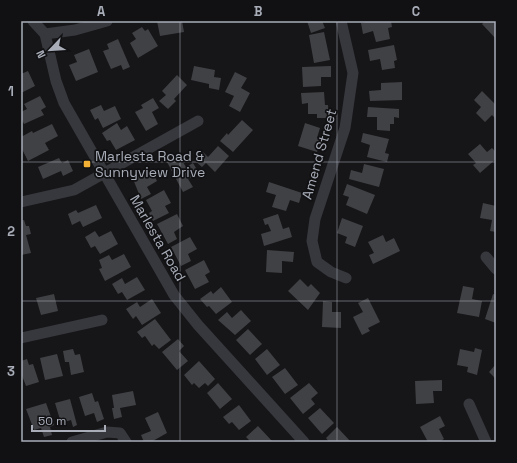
<svg xmlns="http://www.w3.org/2000/svg" width="517" height="463" viewBox="0 0 517 463" font-family="'Space Grotesk',sans-serif">
<rect width="100%" height="100%" fill="#161618"/>
<path fill="#404145" d="M157 21H182L184 32 160 36Z
M307 21H322L325 28 311 33Z
M371 21H391L392 27 388 28 390 39 376 42 373 31 363 34 361 23Z
M485 21H496V39L482 24Z
M142 27 145 31 148 29 158 46 138 58 130 43 136 39 132 33Z
M324 32 330 60 314 63 309 35Z
M118 39 130 67 123 70 121 65 111 69 103 51 109 49 107 44Z
M394 45 397 60 394 61 395 68 382 70 380 59 370 61 368 50Z
M89 49 98 72 76 81 69 65 77 62 74 55Z
M194 66 215 70 214 77 221 78 219 90 209 88V84L191 80Z
M331 66V77H321V86L303 87 302 67Z
M28 71 35 86 21 93V74Z
M235 72 247 78 241 88 250 93 240 112 229 106 234 96 225 92Z
M177 75 187 85 174 99 176 101 168 109 159 101 166 95 162 91Z
M402 82V100L370 101 369 91 381 90V83Z
M482 91 496 105V119L492 115 485 122 476 113 481 107 474 100Z
M324 92 325 105H328L329 118H317V114H308V103L302 104 301 93Z
M40 96 46 107 41 110 44 115 24 124 21 118V112L27 109 24 104Z
M153 98 159 108 152 112 158 124 146 131 135 112 143 108 141 105Z
M101 105 104 111 115 106 121 119 103 128 98 118 95 120 90 110Z
M368 107 399 109V118L394 117V124H390V131L377 130V117H367Z
M242 120 253 130 233 152 220 141 227 133 228 135Z
M117 123 121 130 127 126 135 140 116 150 110 140 107 141 102 133Z
M305 123 320 128 317 138 321 139 317 152 298 146Z
M52 124 58 136 45 143 49 150 28 161 21 147V137L32 131 33 133Z
M363 133 389 139 385 153 389 154 387 162 367 157 370 145 361 142Z
M480 144 487 152 492 148 496 152V159L480 173 473 165 476 163 468 154Z
M218 146 229 156 215 172 206 163 202 167 195 161 203 152 208 157Z
M179 156 186 167 193 163 199 173 188 179 193 187 183 192 167 162Z
M59 158 62 163 68 160 73 171 63 176 61 171 43 179 38 167Z
M364 164 384 169 379 187 349 179 351 170 362 173Z
M151 170 157 181 147 187 151 194 141 199 133 179Z
M269 182 302 193 299 203 290 200 286 211 272 207 276 195 266 192Z
M347 184 375 195 367 214 346 205 349 197 343 195Z
M164 190 171 203 165 206 169 213 153 221 149 213 152 211 146 200Z
M483 203 496 206V232L490 231 492 220 480 218Z
M96 205 102 218 83 227 80 221 72 225 68 214 76 210 78 213Z
M177 214 183 226 174 232 177 239 168 244 157 224Z
M278 214 283 229 289 227 292 237 264 246 261 234 271 231 268 224 265 225 263 219Z
M342 218 363 226 355 247 345 243 347 237 337 233Z
M24 220 26 226H29L31 234 26 235 31 253 21 255V221Z
M95 231 99 237 111 231 118 244 100 254 95 246 91 248 85 237Z
M383 235 386 242 394 238 400 251 373 264 369 255 374 253 368 242Z
M190 237 197 249 188 254 191 261 181 266 171 247Z
M267 250 294 252 293 262 282 261V273L266 272Z
M124 254 131 267 105 281 99 269 102 268 99 260 109 255 112 260Z
M204 260 210 272 205 275 209 282 195 289 185 270Z
M137 277 145 290 127 300 122 292 118 294 112 284 122 278 125 284Z
M300 279 308 287 311 284 320 293 308 310 288 291Z
M463 286 474 288 472 299 482 301 479 317 457 313Z
M221 287 232 302 216 314 209 306 207 307 200 299 211 291 213 294Z
M54 294 58 311 41 315 36 298Z
M493 294 496 295V323L485 319Z
M368 298 380 322 368 328 370 331 362 335 353 317 363 312 358 303Z
M152 299 161 313 142 325 136 316 133 319 126 309 137 302 140 307Z
M323 301 332 302V312H341V328L322 327Z
M241 310 251 321 235 335 218 320 227 312 232 318Z
M155 319 171 340 159 349 154 344 152 346 145 336 142 338 137 332Z
M248 329 262 344 250 355 236 340Z
M178 339 184 346 179 351 188 361 177 370 162 352Z
M475 348 482 350 477 375 467 372 468 367 457 365 460 349 474 352Z
M73 349 75 355 80 354 84 372 71 375 69 362H65L63 351Z
M267 349 280 365 267 375 255 359Z
M57 354 63 376 45 380 40 358Z
M27 359 29 365 33 364 39 382 26 386 21 373V361Z
M199 361 215 379 208 386 205 383 199 388 194 383 192 385 184 375Z
M496 364V379L489 372Z
M285 368 298 385 285 394 272 377Z
M442 380V391H433L434 403 416 404 415 381Z
M218 383 232 399 220 409 207 393Z
M309 383 318 393 311 399 315 404 303 414 290 398Z
M133 391 136 405 120 408 122 417 114 419 112 408H114L112 395Z
M92 393 95 402 98 401 104 419 97 422 94 413 85 416 79 397Z
M70 399 77 425 73 427 71 420 61 423 55 403Z
M46 403 54 425 50 427 52 435 44 437 41 428 34 430 26 409Z
M239 405 251 421 239 430 232 422 229 424 223 417Z
M320 408 334 423 322 434 308 418Z
M158 412 167 433 151 442H144L141 435 151 431 145 418Z
M440 416 445 426 439 429 444 439 439 442H428L420 427Z
M258 426 272 441 271 442H251L246 437Z
M337 427 351 442H329L326 438Z"/>
<g fill="none" stroke-linecap="round" stroke-linejoin="round">
<path stroke="#37383d" stroke-width="11" d="M33 21 45 34 56 81 64 103 174 295 198 325 304 442
M341 21 353 73 345 128 315 219 312 241 317 262 331 272 346 278
M45 34 75 30 107 21
M21 202 74 190 198 121
M486 257 496 269
M21 338 102 320
M469 404 486 442
M72 442 107 432 120 433 126 442"/>
</g>
<path fill="none" stroke="#a8adb8" stroke-width="1" stroke-opacity="0.55" d="M180 21V442M337 21V442M21 162H496M21 301H496"/>
<rect fill="#f2b134" stroke="#111113" stroke-width="1.5" x="83" y="160" width="8" height="8" rx="2"/>
<g text-anchor="middle" dominant-baseline="central" stroke-width="3.5" stroke-linejoin="round" paint-order="stroke">
<g font-size="14" fill="#a8adb8" stroke="#111113">
<text transform="translate(319 154) rotate(-74)">Amend Street</text>
<text transform="translate(158 238) rotate(60)">Marlesta Road</text>
</g>
<g font-size="14" fill="#a8adb8" stroke="#111113" text-anchor="start">
<text x="95" y="156">Marlesta Road &amp;<tspan x="95" dy="16">Sunnyview Drive</tspan></text>
</g>
</g>
<rect width="517" height="463" fill="none" stroke="#111113" stroke-width="44"/>
<g transform="translate(50 50) rotate(245)" stroke="#111113" stroke-width="3" paint-order="stroke">
<path d="M0-3L7 15L0 10L-7 15Z" fill="#a8adb8"/>
<text y="-6" font-size="11" font-weight="bold" text-anchor="middle" fill="#a8adb8">N</text>
</g>
<path d="M32 425v6h73v-6" fill="none" stroke="#a8adb8" stroke-width="2"/>
<text x="38" y="425" font-size="12" fill="#a8adb8" stroke="#111113" stroke-width="3" paint-order="stroke">50 m</text>
<rect x="22" y="22" width="473" height="419" fill="none" stroke="#a8adb8" stroke-width="1.5"/>
<g font-size="13" text-anchor="middle" font-weight="bold" fill="#a8adb8">
<text x="101" y="16">A</text>
<text x="258" y="16">B</text>
<text x="416" y="16">C</text>
<text x="11" y="96">1</text>
<text x="11" y="236">2</text>
<text x="11" y="376">3</text>
</g>
</svg>
